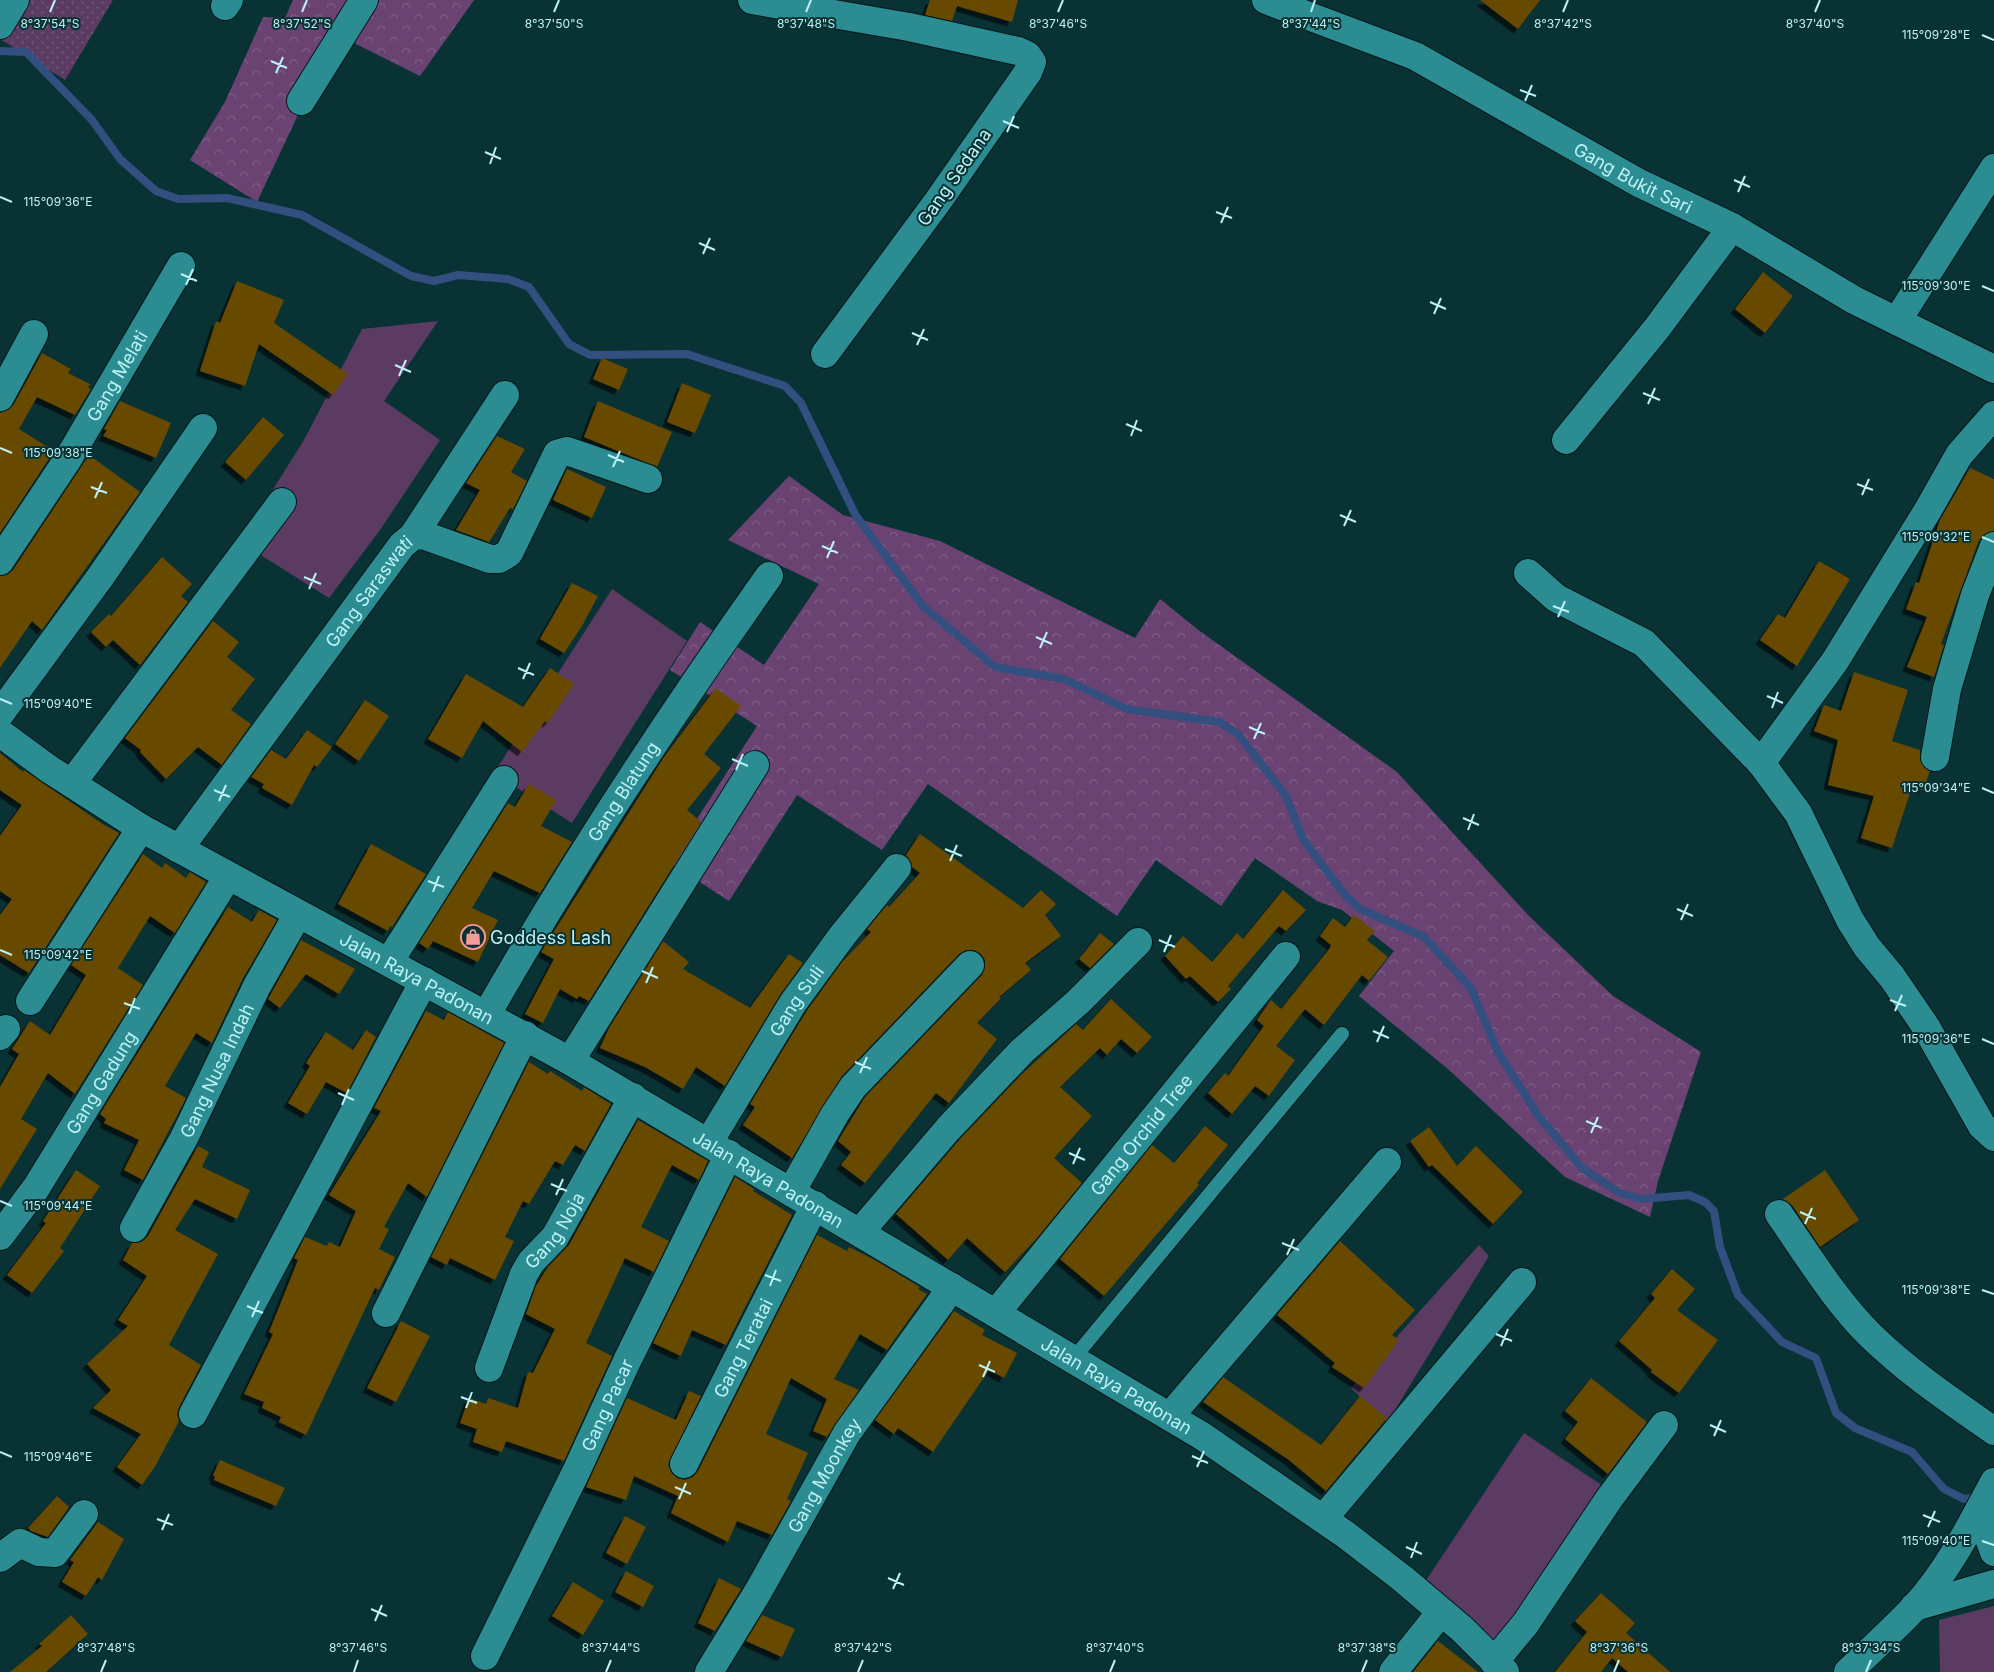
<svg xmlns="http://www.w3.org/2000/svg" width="1994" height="1672" viewBox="0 0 1994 1672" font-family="Inter,sans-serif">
<defs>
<pattern id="forest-crowns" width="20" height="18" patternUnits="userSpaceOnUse" patternTransform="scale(1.25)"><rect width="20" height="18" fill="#6a4373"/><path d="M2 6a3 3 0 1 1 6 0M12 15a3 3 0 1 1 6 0" fill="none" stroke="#7d5f88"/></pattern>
<pattern id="park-dots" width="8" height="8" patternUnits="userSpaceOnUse" patternTransform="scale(1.25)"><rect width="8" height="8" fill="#5c3b63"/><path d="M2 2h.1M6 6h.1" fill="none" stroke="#71587a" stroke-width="1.8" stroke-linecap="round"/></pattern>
<filter id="shadow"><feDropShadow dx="-4.5" dy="4.5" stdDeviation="0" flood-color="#0009"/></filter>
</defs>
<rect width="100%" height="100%" fill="#093234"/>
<path fill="#5c3b63" d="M438 321 384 401 440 440 380 530 329 598 240 542 304 440 362 329Z
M612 589 687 641 572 823 494 773Z
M1479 1245 1489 1256 1387 1423 1351 1388Z
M1524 1433 1609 1490 1493 1658 1411 1603Z
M1994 1606V1672H1940L1939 1620Z"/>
<path fill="url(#forest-crowns)" d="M293 0H474L420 76 336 34 257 202 190 160 225 102 263 17 285 18Z
M789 476 843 515 940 541 1135 638 1160 599 1197 629 1397 772 1529 916 1613 996 1701 1052 1658 1181 1650 1217 1565 1177 1448 1069 1359 996 1394 951 1342 910 1317 901 1255 858 1221 906 1156 860 1117 916 928 784 882 850 797 795 729 901 669 862 757 726 670 670 700 622 764 665 819 584 728 540Z"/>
<path fill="url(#park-dots)" d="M1 0H113L65 80 0 39Z"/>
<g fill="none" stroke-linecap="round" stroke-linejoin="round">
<path stroke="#324f80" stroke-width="8" d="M0 51 26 52 92 120 120 159 156 191 178 199 227 198 302 215 411 276 434 281 458 275 508 279 529 287 569 344 590 355 687 354 785 386 801 403 856 516 923 606 995 667 1064 679 1127 709 1219 722 1238 734 1286 796 1303 839 1344 894 1360 909 1424 937 1471 988 1498 1052 1537 1114 1582 1168 1620 1193 1641 1199 1689 1195 1705 1202 1714 1211 1720 1247 1738 1295 1782 1342 1816 1358 1836 1413 1855 1428 1912 1452 1944 1489 1964 1499 1980 1497"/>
</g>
<path fill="#684902" filter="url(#shadow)" d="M930 0H1018L1012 22 957 6 952 21 925 15Z
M1480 0H1540L1518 29Z
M1763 272 1793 296 1765 333 1735 309Z
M237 281 284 300 274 323 348 374 333 395 259 344 245 386 200 371 216 321 220 323Z
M42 353 71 369 68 373 90 384 88 388 91 389 75 415 37 397 19 429 54 451 0 533V413L8 410 14 404Z
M602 358 628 369 619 390 593 379Z
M682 383 711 395 695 433 667 422Z
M120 401 171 423 156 458 103 436 107 430 104 429Z
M598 401 672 432 657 467 584 437Z
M263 417 284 435 246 480 225 462Z
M497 436 525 449 511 472 527 481 513 509 510 508 489 542 456 530 480 490 466 483Z
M89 455 140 492 42 630 32 621 0 668V576L7 575 13 570Z
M1970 468 1994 479V531L1985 534 1979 540 1941 644 1944 645 1934 677 1907 667 1927 617 1906 609 1916 582 1919 583 1940 520Z
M567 469 606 487 592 518 553 500Z
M162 557 192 584 181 596 188 602 140 665 113 640 106 647 91 632 109 614 111 616Z
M1819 561 1850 579 1797 666 1760 640 1778 614 1785 618Z
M572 583 598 596 582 626 564 653 540 639Z
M213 621 239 642 227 657 255 679 231 710 251 724 222 765 198 747 166 779 140 752 141 750 125 738Z
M550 668 574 684 548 723 545 721 522 752 483 721 462 758 428 739 466 674 523 707Z
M1854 672 1908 690 1892 741 1920 750 1921 763 1930 771 1923 790 1912 787 1892 848 1861 838 1874 796 1828 785 1838 740 1814 731 1824 705 1841 711Z
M716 688 741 706 704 754 721 768 687 810 701 822 589 1001 579 996 577 999 560 989 543 1023 525 1014 554 959 541 952 664 757Z
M365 700 389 716 359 761 335 744Z
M307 730 332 747 317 767 314 765 292 805 262 788 264 784 251 777 271 750 286 759Z
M0 753 23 772 24 770 104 825 119 833 29 973 0 955V915L12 899 0 891V836L22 805 0 790Z
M529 784 556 800 541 826 572 842 540 893 494 871 472 908 498 920 478 962 433 941 428 949 419 943 508 803 515 807Z
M920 834 1023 908 1041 890 1056 904 1045 915 1061 936 1025 963 1031 970 999 997 1001 998 977 1023 997 1039 949 1103 936 1093 865 1183 841 1165 851 1152 838 1141 865 1097 982 975 985 968V960L981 954 974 950H966L959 954 842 1076 792 1158 743 1125 755 1107 750 1104 806 1012 842 962 871 932 867 929 887 905 889 907 920 873 912 867 911 862 906 855Z
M371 844 426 874 392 927 390 926 388 931 338 904Z
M143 854 162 868 165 863 186 878 190 872 206 882 175 933 150 916 118 968 143 985 75 1094 48 1073 21 1119 37 1129 0 1189V1087L19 1054 12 1049 30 1021 50 1035 86 975 71 965Z
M1283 890 1306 910 1286 931 1279 926 1228 986 1231 989 1218 1002 1190 976 1186 979 1165 956 1183 936 1212 962 1237 933 1243 939Z
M228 907 252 922 259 910 277 920 243 978 212 1043 196 1033 165 1086 186 1098 143 1180 124 1170 139 1140 104 1123 106 1119 100 1114Z
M1354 915 1375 931 1367 940 1388 957 1369 981 1362 975 1324 1025 1305 1009 1276 1046 1295 1060 1269 1096 1255 1086 1232 1114 1208 1093 1225 1073 1228 1076 1264 1026 1257 1020 1271 1000 1281 1009 1330 948 1331 945 1320 936 1333 918 1345 927Z
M1100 933 1114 944 1090 968 1079 959Z
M301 940 355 969 339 994 306 974 280 1008 268 999Z
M663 941 689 962 683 969 750 1008 789 954 803 963 780 995 725 1086 696 1067 683 1089 645 1067 600 1048 609 1028Z
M1111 999 1152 1037 1137 1053 1121 1039 1107 1055 1100 1048 1060 1087 1092 1116 1054 1158 1082 1183 1037 1238 1005 1272 967 1238 948 1260 896 1214 960 1139 1020 1076 1076 1024 1083 1030Z
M426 1011 444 1020 448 1012 504 1043 427 1197 408 1183 384 1227 389 1229 379 1249 395 1257 379 1290 375 1288 306 1435 279 1422 281 1417 262 1408 264 1402 244 1394 273 1334 269 1332 298 1260 294 1258 305 1237 327 1246 329 1242 340 1247 356 1211 329 1195 381 1111 374 1108Z
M366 1030 376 1037 347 1093 326 1082 307 1114 288 1103 310 1066 306 1063 326 1032 353 1050Z
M529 1062 548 1074 550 1071 582 1091 584 1087 611 1104 585 1151 575 1145 563 1165 555 1161 529 1204 523 1201 505 1237 514 1241 495 1280 450 1258 447 1265 431 1257Z
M638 1120 708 1161 699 1180 672 1165 641 1227 669 1241 654 1272 625 1258 586 1343 612 1356 564 1461 506 1441 502 1452 473 1442 477 1429 460 1423 469 1398 486 1404 488 1398 518 1408 528 1372 533 1373 555 1329 526 1314 536 1286 548 1267 569 1245Z
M1205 1126 1228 1145 1197 1183 1199 1185 1104 1296 1060 1259 1152 1145 1174 1163Z
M1429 1127 1457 1166 1476 1146 1523 1192 1493 1224 1432 1165 1429 1167 1410 1141Z
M198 1146 209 1152 202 1167 250 1190 237 1219 195 1199 175 1230 218 1254 169 1345 201 1365 179 1407 177 1414 179 1421 156 1465 142 1485 117 1467 141 1434 93 1408 111 1390 87 1364 128 1326 118 1320 147 1276 123 1260 132 1243 142 1242 148 1236Z
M76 1170 100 1186 60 1248 64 1251 32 1293 7 1275 46 1223 43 1221Z
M1825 1170 1859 1220 1820 1247 1792 1205 1783 1199Z
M735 1177 754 1189 753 1191 792 1215 726 1345 692 1330 681 1356 653 1343Z
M817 1235 847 1251 849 1247 873 1259 920 1287 918 1289 927 1294 887 1350 860 1334 834 1379 859 1390 827 1437 813 1431 827 1399 791 1378 766 1434 808 1453 787 1499 791 1501 772 1535 737 1521 728 1542 671 1513 678 1496 634 1476 626 1500 586 1487 627 1398 676 1420 689 1391 701 1396 668 1464 671 1472 677 1478 685 1480 693 1477 698 1471Z
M1340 1241 1415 1310 1392 1335 1399 1340 1364 1388 1332 1367 1335 1363 1277 1315Z
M1672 1269 1695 1289 1677 1310 1718 1340 1679 1393 1651 1372 1652 1370 1619 1341 1655 1298 1651 1294Z
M954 1311 985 1330 982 1335 1017 1353 1004 1378 989 1370 933 1452 898 1428 894 1434 875 1420Z
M401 1321 430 1336 396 1402 367 1388Z
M1223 1377 1321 1445 1360 1396 1387 1418 1326 1491 1289 1460 1203 1402Z
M1591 1378 1647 1422 1608 1474 1565 1439 1578 1422 1565 1411Z
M220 1460 285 1488 276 1506 214 1480 215 1477 213 1475Z
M57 1496 69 1507 48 1537 31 1531 28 1528Z
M625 1516 646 1527 627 1564 606 1553Z
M98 1522 124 1539 102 1580 98 1577 86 1596 62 1582 74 1562 70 1560Z
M626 1571 654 1586 643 1607 615 1592Z
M719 1578 741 1589 715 1631 698 1623Z
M573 1582 604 1601 583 1635 552 1616Z
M1601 1593 1635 1623 1626 1633 1670 1672H1628L1612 1658 1601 1672H1555L1587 1632 1575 1621Z
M71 1615 88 1634 46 1672H10L42 1646 39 1644Z
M762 1615 795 1629 782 1657 746 1641Z
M1438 1641 1478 1672H1413Z"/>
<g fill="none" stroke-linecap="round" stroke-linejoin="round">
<defs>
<path id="lane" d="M1073 1359 1342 1034"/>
<g id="street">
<path d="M752 0 909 27 1018 51 1027 55 1032 62 1028 72 938 201 825 354"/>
<path id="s1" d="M1266 0 1415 56 1639 183 1732 227 1854 300 1994 369"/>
<path d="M225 6 229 0"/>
<path d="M0 25 15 0"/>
<path d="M301 101 364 0"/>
<path d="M1897 321 1994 168"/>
<path d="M0 397 34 334"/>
<path d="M1566 440 1657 328 1732 227"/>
<path d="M413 536 505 395"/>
<path id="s2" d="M0 561 68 459 181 266"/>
<path d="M1528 573 1556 598 1644 643 1761 763 1798 813 1850 920 1867 947 1892 977 1926 1027 1982 1126 1994 1137"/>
<path d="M0 714 101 576 203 428"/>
<path d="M1935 757 1947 689 1975 595 1994 546"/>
<path d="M1761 763 1835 661 1928 510 1959 455 1994 415"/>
<path d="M72 783 282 502"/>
<path id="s3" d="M179 849 402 545 413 536 423 535 490 559H499L509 553 557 454 567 451 648 479"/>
<path d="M389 962 504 780"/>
<path d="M30 1001 141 828"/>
<path id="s4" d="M487 1014C574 861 667 720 769 576"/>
<path d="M0 1036 6 1029"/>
<path d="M570 1061 755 765"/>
<path id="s5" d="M709 1142 793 1003 842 936 897 868"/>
<path d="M791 1192 835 1114 853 1087 970 965"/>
<path d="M1779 1214C1807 1254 1836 1302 1871 1336 1908 1372 1951 1401 1994 1431"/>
<path id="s6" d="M134 1228 184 1138 257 986 298 914"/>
<path d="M860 1232 948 1129 1022 1051 1078 1002 1138 942"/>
<path id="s7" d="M0 1236 36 1188 228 876"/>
<path d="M386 1313 525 1035"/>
<path id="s8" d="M996 1313 1286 956"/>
<path id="s9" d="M489 1368 524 1274 531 1262 555 1237 633 1097"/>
<path d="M193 1414 424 981"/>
<path d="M1170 1416 1387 1162"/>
<path id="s10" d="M684 1464 815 1205"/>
<path d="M1323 1519 1522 1282"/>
<path d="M0 1558 20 1543 39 1552 55 1553 84 1514"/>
<path id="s11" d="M485 1656 576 1472 627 1361 729 1154"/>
<path d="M1494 1662 1526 1623 1609 1499 1664 1425"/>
<path id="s12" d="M709 1672 759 1590 847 1433 952 1287"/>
<path d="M1393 1672 1441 1612"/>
</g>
<g id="secondary">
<path id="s13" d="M0 733 49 769 141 828 570 1061 1202 1436 1346 1535 1403 1579 1462 1629 1505 1672"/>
<path d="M1979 1511 1994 1552"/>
<path d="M1914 1607 1994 1584"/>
<path d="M1848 1672C1870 1651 1893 1630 1914 1608 1948 1571 1971 1525 1994 1482"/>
</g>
</defs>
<use href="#lane" stroke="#071718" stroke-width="16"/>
<use href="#street" stroke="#071718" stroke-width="30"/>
<use href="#secondary" stroke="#071718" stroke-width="30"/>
<use href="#lane" stroke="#2b8d92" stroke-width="14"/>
<use href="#street" stroke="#2b8d92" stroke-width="28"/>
<use href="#secondary" stroke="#2b8d92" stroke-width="28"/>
</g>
<path fill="none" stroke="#bcf2f5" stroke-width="2" d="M50 12 55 0M302 12 307 0M554 12 559 0M806 12 811 0M1058 12 1063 0M1311 12 1315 0M1563 12 1568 0M1815 12 1820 0M1982 35 1994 40M271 61 287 68M276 73 283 57M1520 90 1536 96M1525 101 1532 85M1003 121 1019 128M1007 132 1014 116M485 152 501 159M490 164 496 147M1734 180 1750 187M1738 192 1745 176M0 197 12 202M1216 212 1232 218M1221 223 1228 207M699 243 715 250M703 254 710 238M181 274 197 281M186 285 193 269M1982 286 1994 291M1430 302 1446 309M1434 314 1441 298M912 333 928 340M917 345 924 329M395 365 411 372M399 376 406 360M1643 393 1660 400M1648 404 1655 388M1126 424 1142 431M1131 436 1137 420M0 448 12 453M608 455 624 462M613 467 620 451M1857 484 1873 490M91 487 107 493M1862 495 1869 479M95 498 102 482M1340 515 1356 522M1344 526 1351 510M1982 537 1994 542M822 546 838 553M827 558 834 541M304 577 321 584M309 589 316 573M1553 606 1569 612M1558 617 1565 601M1036 637 1052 644M1040 648 1047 632M518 668 534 675M523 679 530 663M1767 696 1783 703M0 699 12 704M1772 708 1778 692M1249 727 1265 734M1254 739 1261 723M732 759 748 766M736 770 743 754M1982 788 1994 793M214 790 230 797M219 801 226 785M1463 818 1479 825M1468 830 1474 814M945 849 962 856M950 861 957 845M428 881 444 887M433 892 439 876M1677 909 1693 916M1681 920 1688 904M1159 940 1175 947M0 950 12 955M1164 952 1171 935M642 971 658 978M646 983 653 967M1890 1000 1906 1006M124 1003 140 1009M1895 1011 1902 995M129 1014 135 998M1373 1031 1389 1038M1982 1039 1994 1044M1377 1042 1384 1026M855 1062 871 1069M860 1073 867 1057M338 1093 354 1100M342 1105 349 1089M1586 1121 1602 1128M1591 1133 1598 1117M1069 1153 1085 1160M1073 1164 1080 1148M551 1184 567 1191M556 1195 563 1179M0 1201 12 1206M1800 1212 1816 1219M1805 1224 1812 1208M1282 1243 1299 1250M1287 1255 1294 1239M765 1275 781 1281M770 1286 776 1270M1982 1290 1994 1294M247 1306 263 1313M252 1317 259 1301M1496 1334 1512 1341M1501 1346 1508 1329M979 1365 995 1372M983 1377 990 1361M461 1397 477 1403M466 1408 472 1392M1710 1425 1726 1432M1714 1436 1721 1420M0 1452 12 1457M1192 1456 1208 1463M1197 1467 1204 1451M675 1487 691 1494M679 1499 686 1483M1923 1515 1940 1522M157 1519 173 1525M1928 1527 1935 1511M162 1530 169 1514M1982 1541 1994 1545M1406 1547 1422 1554M1411 1558 1417 1542M888 1578 904 1585M893 1589 900 1573M371 1609 387 1616M375 1621 382 1605M101 1672 106 1660M354 1672 358 1660M606 1672 611 1660M858 1672 863 1660M1110 1672 1115 1660M1362 1672 1367 1660M1614 1672 1619 1660M1866 1672 1871 1660"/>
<defs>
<symbol id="shop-ring" viewBox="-11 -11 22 22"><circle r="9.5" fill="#093234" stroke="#f59b9a" stroke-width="1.5"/><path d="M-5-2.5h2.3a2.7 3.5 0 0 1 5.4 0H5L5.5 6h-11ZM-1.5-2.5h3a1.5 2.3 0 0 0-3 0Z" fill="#f59b9a"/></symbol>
</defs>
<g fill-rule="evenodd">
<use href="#shop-ring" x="459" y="923" width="28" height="28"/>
</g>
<g text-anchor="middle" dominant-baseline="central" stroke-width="4" stroke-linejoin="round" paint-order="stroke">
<g font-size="18" fill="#bcf2f5" stroke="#093234">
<text transform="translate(954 177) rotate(-55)">Gang Sedana</text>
<text stroke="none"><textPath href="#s1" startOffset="409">Gang Bukit Sari</textPath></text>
<text stroke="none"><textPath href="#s2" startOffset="219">Gang Melati</textPath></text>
<text stroke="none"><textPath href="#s3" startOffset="320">Gang Saraswati</textPath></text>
<text stroke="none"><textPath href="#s4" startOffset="261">Gang Blatung</textPath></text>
<text stroke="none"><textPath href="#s13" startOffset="484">Jalan Raya Padonan</textPath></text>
<text stroke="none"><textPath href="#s5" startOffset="166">Gang Suli</textPath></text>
<text stroke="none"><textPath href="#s6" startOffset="178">Gang Nusa Indah</textPath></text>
<text stroke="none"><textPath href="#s7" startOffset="184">Gang Gadung</textPath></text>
<text stroke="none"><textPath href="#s8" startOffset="230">Gang Orchid Tree</textPath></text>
<text stroke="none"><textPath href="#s13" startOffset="889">Jalan Raya Padonan</textPath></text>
<text stroke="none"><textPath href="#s9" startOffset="154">Gang Noja</textPath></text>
<text stroke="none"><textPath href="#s10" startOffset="130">Gang Teratai</textPath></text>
<text stroke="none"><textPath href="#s13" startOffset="1294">Jalan Raya Padonan</textPath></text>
<text stroke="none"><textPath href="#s11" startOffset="279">Gang Pacar</textPath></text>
<text stroke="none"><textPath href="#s12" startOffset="228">Gang Moonkey</textPath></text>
</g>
<g font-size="18" fill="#bcf2f5" stroke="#093234" text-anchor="start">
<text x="490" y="937">Goddess Lash</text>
</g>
</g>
<g font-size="12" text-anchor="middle" fill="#bcf2f5" stroke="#093234" stroke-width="4" stroke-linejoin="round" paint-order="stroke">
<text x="50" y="28">8°37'54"S</text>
<text x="302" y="28">8°37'52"S</text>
<text x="554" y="28">8°37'50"S</text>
<text x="806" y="28">8°37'48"S</text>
<text x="1058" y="28">8°37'46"S</text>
<text x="1311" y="28">8°37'44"S</text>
<text x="1563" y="28">8°37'42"S</text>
<text x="1815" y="28">8°37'40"S</text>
<text x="1936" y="39">115°09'28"E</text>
<text x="58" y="206">115°09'36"E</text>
<text x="1936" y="290">115°09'30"E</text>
<text x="58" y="457">115°09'38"E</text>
<text x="1936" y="541">115°09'32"E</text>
<text x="58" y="708">115°09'40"E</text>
<text x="1936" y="792">115°09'34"E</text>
<text x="58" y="959">115°09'42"E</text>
<text x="1936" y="1043">115°09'36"E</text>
<text x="58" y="1210">115°09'44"E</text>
<text x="1936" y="1294">115°09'38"E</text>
<text x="58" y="1461">115°09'46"E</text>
<text x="1936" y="1545">115°09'40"E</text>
<text x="106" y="1652">8°37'48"S</text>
<text x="358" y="1652">8°37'46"S</text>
<text x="611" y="1652">8°37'44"S</text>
<text x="863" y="1652">8°37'42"S</text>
<text x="1115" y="1652">8°37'40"S</text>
<text x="1367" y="1652">8°37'38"S</text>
<text x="1619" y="1652">8°37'36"S</text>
<text x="1871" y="1652">8°37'34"S</text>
</g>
</svg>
